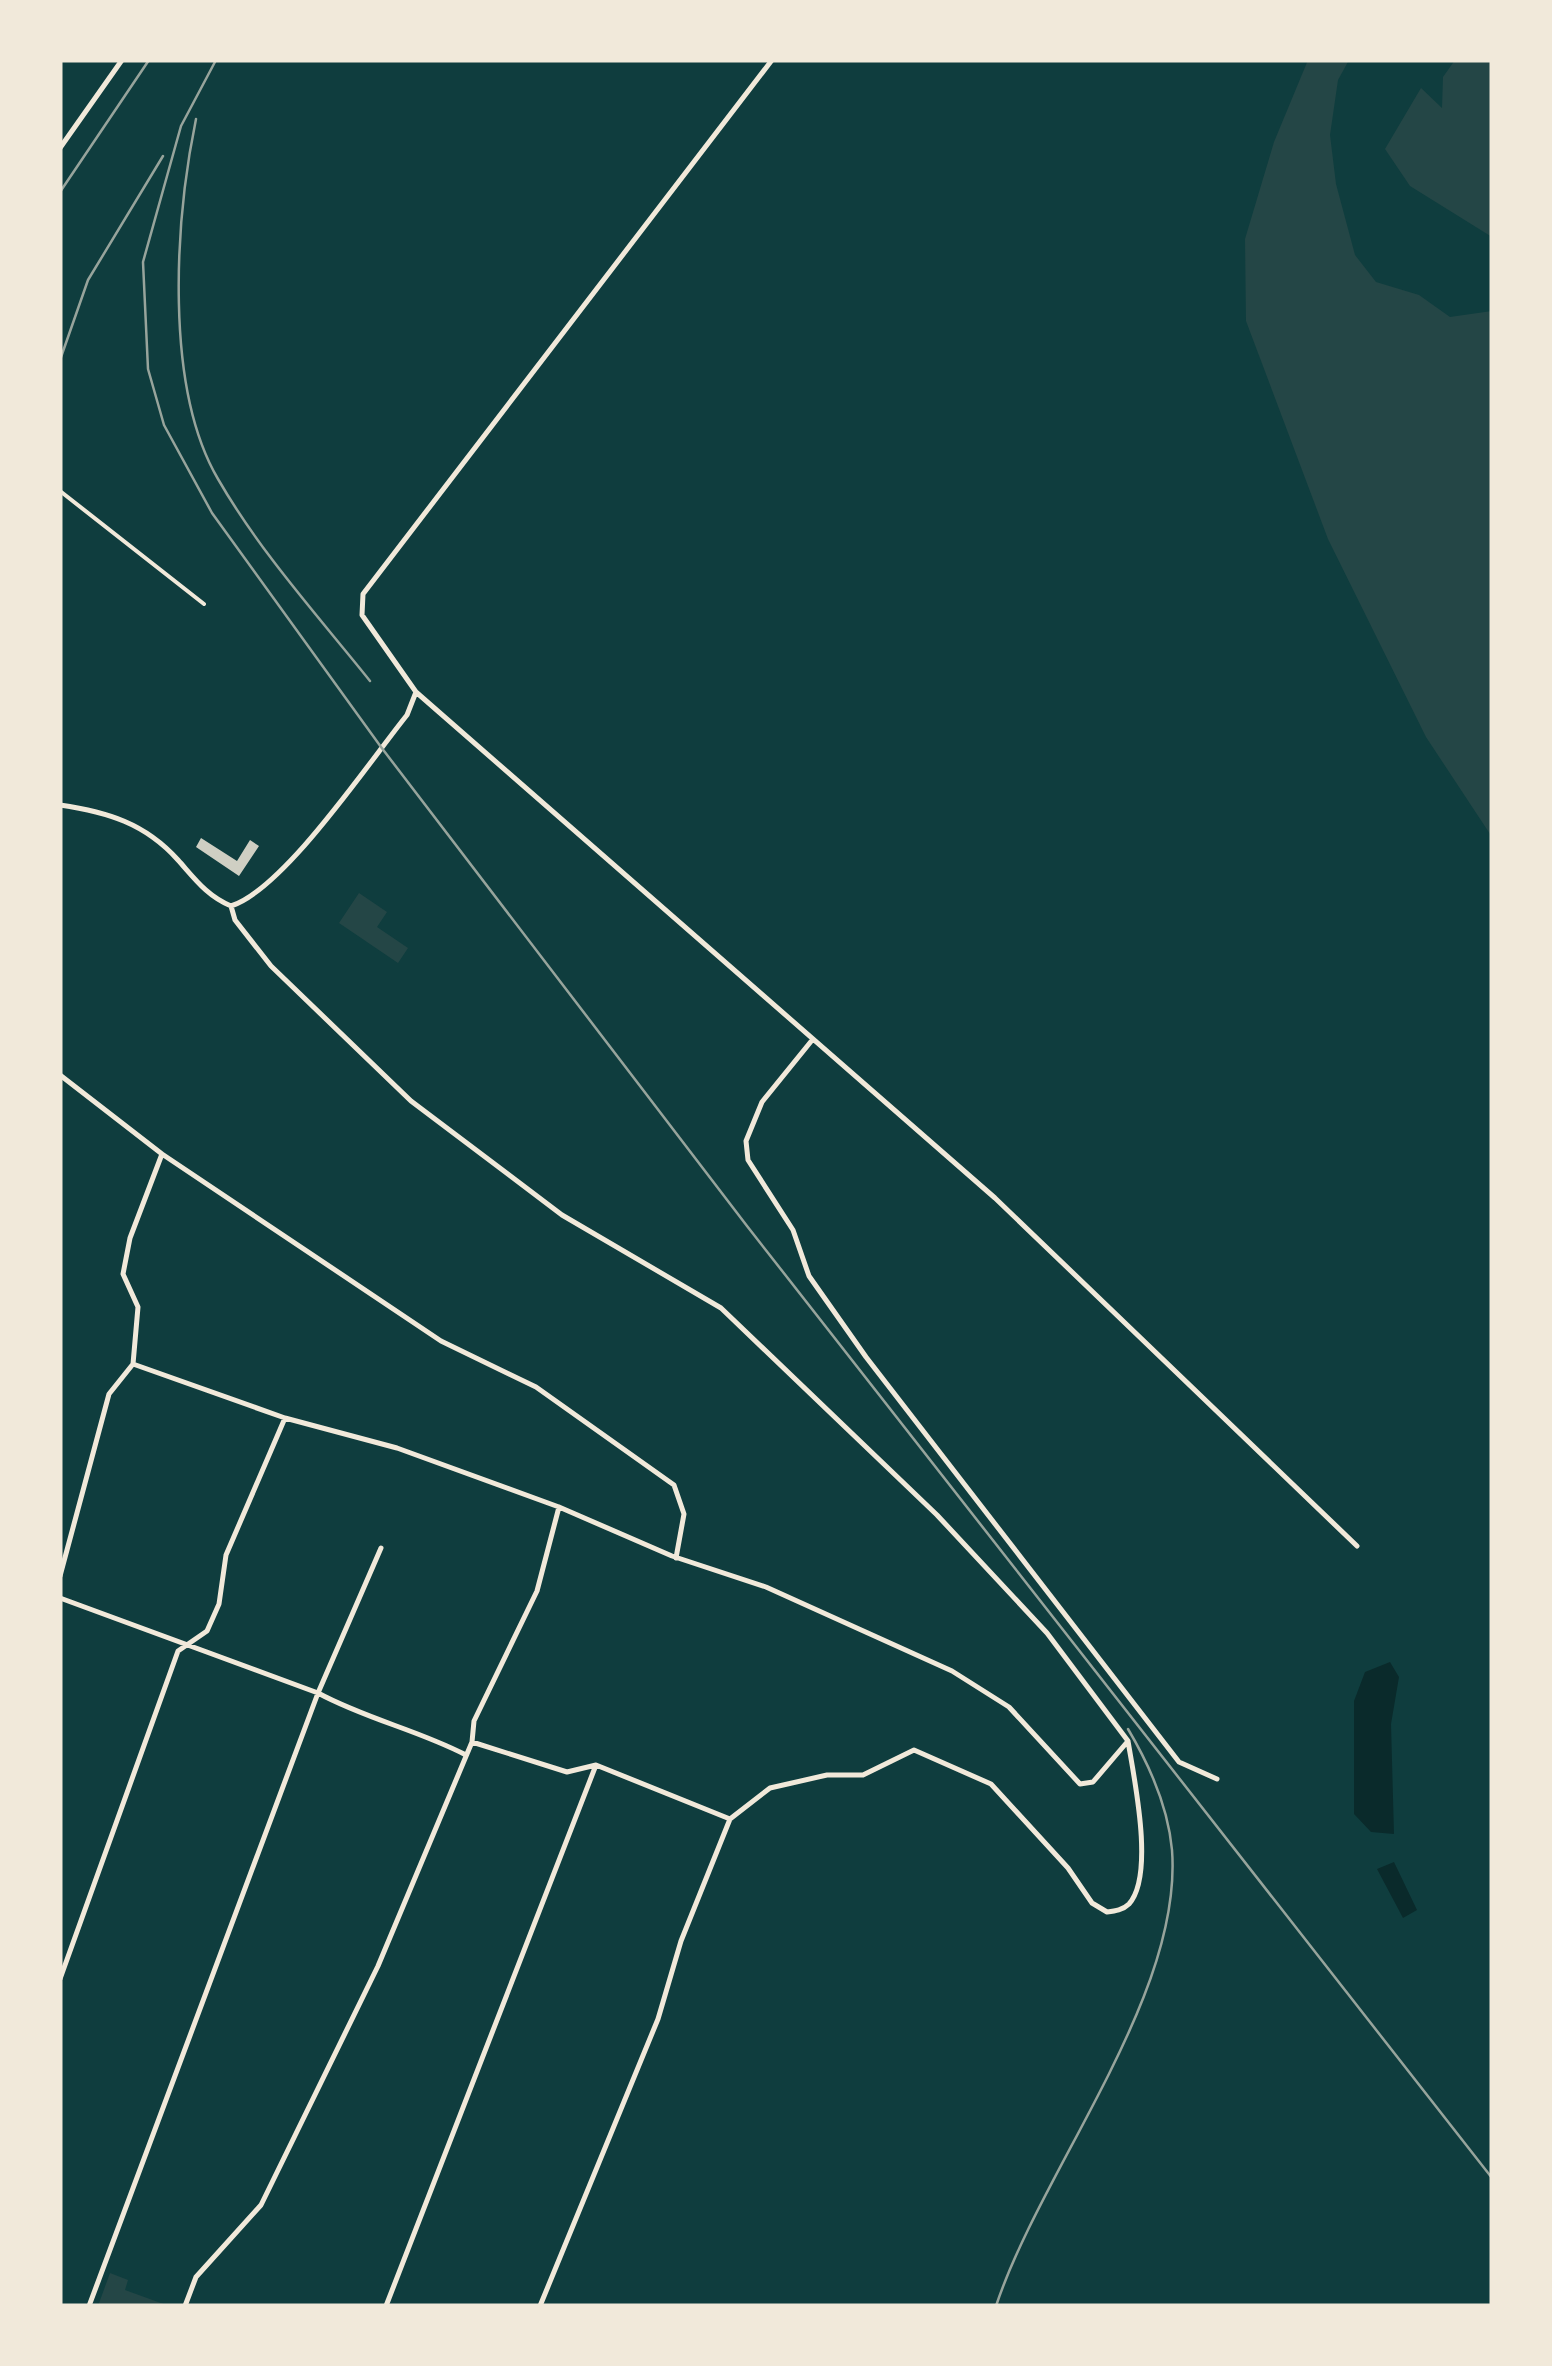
<svg xmlns="http://www.w3.org/2000/svg" width="1552" height="2366" viewBox="0 0 1552 2366" font-family="Rubik,sans-serif">
<rect width="100%" height="100%" fill="#0f3d3e"/>
<path fill="#244646" d="M1308 60H1349L1338 80 1330 135 1336 184 1355 255 1376 282 1419 295 1450 317 1492 311V837L1426 737 1328 539 1246 321 1245 239 1274 142Z
M1455 60H1492V237L1410 186 1385 149 1421 88 1442 108 1443 77Z
M359 893 387 912 377 927 408 948 398 963 339 923Z
M110 2273 128 2280 125 2290 169 2306H98Z"/>
<path fill="#0a2a2b" d="M1390 1662 1399 1677 1391 1724 1394 1834 1371 1832 1354 1814V1701L1365 1672Z
M1394 1862 1417 1910 1403 1918 1377 1869Z"/>
<path fill="#cfcfc3" d="M201 838 237 861 250 840 259 846 239 876 196 847Z"/>
<g fill="none" stroke-linecap="round" stroke-linejoin="round">
<path stroke="#f1e9da" stroke-width="4" d="M60 491 204 604"/>
<path stroke="#f1e9da" stroke-width="5" d="M60 148 122 60
M416 692 995 1198 1357 1546
M60 805C107 812 145 823 178 860 195 879 207 896 231 906 284 889 369 762 407 715L416 692 362 615 363 594 772 60
M813 1039 762 1102 746 1141 748 1160 793 1230 809 1276 866 1357 1179 1762 1217 1779
M60 1075 162 1154 130 1238 123 1274 138 1307 133 1364
M162 1154 441 1341 536 1387 674 1485 684 1514 676 1558
M133 1364 285 1418 397 1448 559 1507 672 1556 766 1587 952 1671 1009 1707 1080 1784 1093 1782 1128 1741 1047 1633 937 1515 721 1308 562 1215 411 1101 271 966 235 920 231 906
M60 1576 109 1394 133 1364
M60 1598 318 1693C366 1719 418 1730 466 1755
M472 1742 567 1772 596 1765 730 1819
M60 1979 178 1651 207 1631 219 1604 226 1555 285 1418
M89 2306 318 1693 381 1548
M185 2306 196 2277 261 2205 378 1966 472 1742 474 1721 537 1591 559 1507
M386 2306 596 1765
M540 2306 658 2019 681 1941 730 1819 770 1788 827 1775H863L914 1750 991 1784 1068 1868 1092 1903 1107 1912C1115 1911 1123 1910 1129 1904 1155 1875 1134 1778 1128 1741"/>
<path stroke="#97a49c" stroke-width="2.5" d="M216 60 181 126 143 262 148 369 164 425 212 513 381 747 747 1226 1492 2178
M196 119C175 221 164 387 218 479 260 552 318 616 370 681
M60 192 149 60
M60 360 88 280 163 156
M996 2306C1042 2168 1183 1996 1172 1850 1168 1806 1150 1766 1128 1729"/>
</g>
<rect width="1552" height="2366" fill="none" stroke="#f1e9da" stroke-width="125"/>
</svg>
